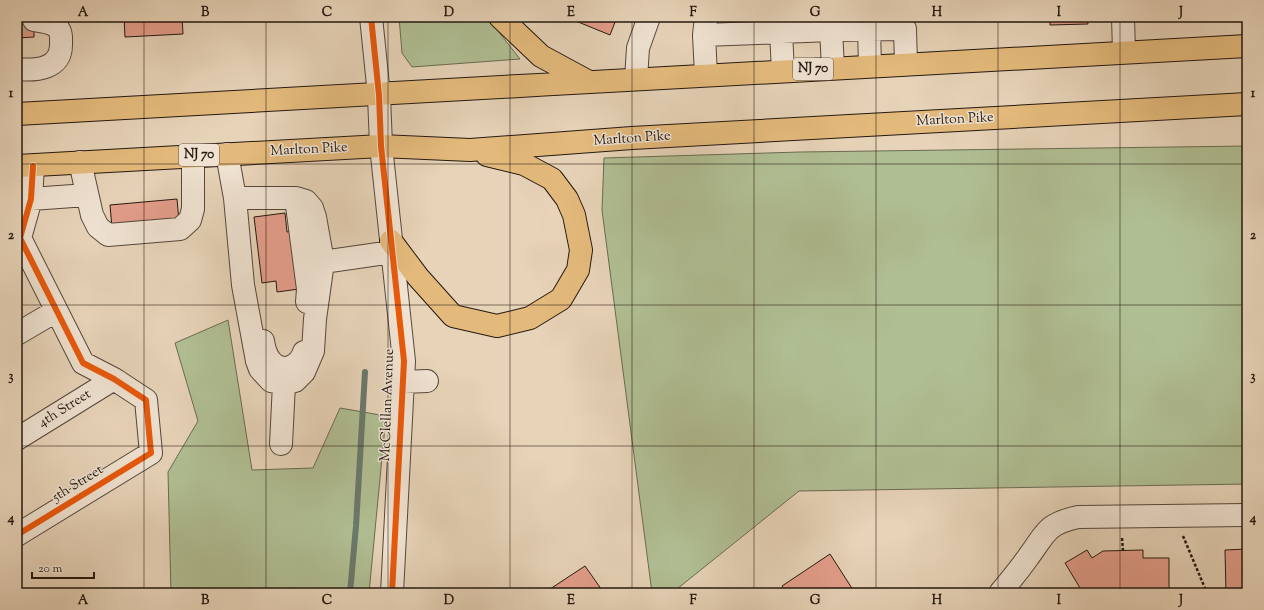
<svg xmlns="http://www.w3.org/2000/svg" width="1264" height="610" viewBox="0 0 1264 610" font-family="'Sorts Mill Goudy',serif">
<rect width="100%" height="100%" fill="#e7d3b8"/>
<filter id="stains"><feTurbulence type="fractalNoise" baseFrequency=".005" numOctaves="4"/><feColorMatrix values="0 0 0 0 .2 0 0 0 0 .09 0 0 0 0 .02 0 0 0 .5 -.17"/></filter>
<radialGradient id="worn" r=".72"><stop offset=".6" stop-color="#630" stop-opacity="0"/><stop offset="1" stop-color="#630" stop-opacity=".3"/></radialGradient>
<path fill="#b0be93" stroke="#6a6b52" d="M399 17H487L520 59 412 67 402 53Z
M1247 146V484L799 491 672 593H652L602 210 604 158 800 152Z
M228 320 252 470 313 468 340 408 386 416 369 593H171L168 472 198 421 175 343Z"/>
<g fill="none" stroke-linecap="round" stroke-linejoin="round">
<path stroke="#6a796c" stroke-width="6" d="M350 593 356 526 365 372"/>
</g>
<path fill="#e49e8b" stroke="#241811" d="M17 17H34V37L17 38Z
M124 17H182L183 34 125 37Z
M566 17H617L610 35Z
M1050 17H1087L1088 24 1050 25Z
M177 199 179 221 112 228 110 205Z
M285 213 287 232 292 231 299 289 277 292 276 281 262 283 254 217Z
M1247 549V593H1226L1225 550Z
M1087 550 1092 558 1103 551 1143 550V558H1169V593H1083L1065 563Z
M830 554 855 593H786L782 586Z
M585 566 604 593H544Z"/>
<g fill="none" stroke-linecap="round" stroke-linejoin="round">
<path stroke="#c0ae97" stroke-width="22" stroke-dasharray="22 11" stroke-linecap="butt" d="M17 21 34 20"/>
<defs>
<path id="minor" d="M371 17 379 95 381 146 404 361 392 593
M1123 17 1124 52
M869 29 870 65
M831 30 905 29 906 63
M781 32 831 30 833 67
M704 35 781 32 783 71
M17 69C36 71 61 69 61 45 61 39 62 32 57 27 51 22 41 21 34 20
M706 75 704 35 706 17
M636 79 638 48 649 17
M227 154 235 198 243 285 257 361 260 369 271 381 284 384 295 381 304 372 313 351 315 319 323 262 315 217 312 208 306 201 296 198H235
M80 162 92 215 98 227 108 235 180 229 190 220 193 209V156
M296 198 308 289 307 302
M31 199 87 195
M323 262 392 252
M17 334 56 311
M263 341C264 347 266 355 270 360 281 375 299 367 304 352
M403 382 427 381
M17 439 114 379
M281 444 284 384
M17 535 151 453 146 400 114 379 83 363 20 238 31 199 33 166
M1000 593C1010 581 1020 569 1029 556 1046 533 1046 524 1078 517L1247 515"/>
<path id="highway" d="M500 17 541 56 589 82
M17 114C427 92 837 67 1247 46
M17 166 381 146 470 150 632 138 1247 104
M391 241 418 277 453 316 497 326 530 318 561 299 578 270 581 250 574 215 567 199 552 179 524 164 487 155"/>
</defs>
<use href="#minor" stroke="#55473b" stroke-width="24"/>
<use href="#highway" stroke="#241811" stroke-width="24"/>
<path stroke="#241811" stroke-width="2.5" stroke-dasharray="3 2" stroke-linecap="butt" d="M1183 536 1207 593
M1122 538 1123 551"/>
<use href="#minor" stroke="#efe2d1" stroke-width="22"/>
<use href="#highway" stroke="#e4ba7c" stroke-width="22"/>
<defs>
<path id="cycleway" d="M371 17 379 95 381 146 404 361 392 593
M17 535 151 453 146 400 114 379 83 363 20 238 31 199 33 166"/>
</defs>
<use href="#cycleway" stroke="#efe2d1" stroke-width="8"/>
<use href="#cycleway" stroke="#e8590c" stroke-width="6"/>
</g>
<path fill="none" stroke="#241811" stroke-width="1" stroke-opacity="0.55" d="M144 17V593M266 17V593M388 17V593M510 17V593M632 17V593M754 17V593M876 17V593M998 17V593M1120 17V593M17 164H1247M17 305H1247M17 446H1247"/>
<g text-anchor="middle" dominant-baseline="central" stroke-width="3" stroke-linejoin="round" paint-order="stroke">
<g fill="#efe2d1" stroke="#61554b" stroke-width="1">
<rect x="793" y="58" width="40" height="22" rx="3"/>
<rect x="179" y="144" width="40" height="22" rx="3"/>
</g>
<g font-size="13" font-weight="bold" fill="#241811">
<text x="813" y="69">NJ 70</text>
<text x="199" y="155">NJ 70</text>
</g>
<g font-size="14" fill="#241811" stroke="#efe2d1">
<text transform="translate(955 120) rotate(-3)">Marlton Pike</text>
<text transform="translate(632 139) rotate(-4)">Marlton Pike</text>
<text transform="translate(309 150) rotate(-3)">Marlton Pike</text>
<text transform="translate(388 405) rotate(-88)">McClellan Avenue</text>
<text transform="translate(65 409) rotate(-32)">4th Street</text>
<text transform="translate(78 484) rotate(-32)">5th Street</text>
</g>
</g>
<rect width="1264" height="610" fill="none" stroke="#e7d3b8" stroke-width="44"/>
<path d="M32 572v6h62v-6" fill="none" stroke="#241811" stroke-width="2"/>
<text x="38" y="572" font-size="12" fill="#241811" stroke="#efe2d1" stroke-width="3" paint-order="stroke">20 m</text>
<rect x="22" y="22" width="1220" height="566" fill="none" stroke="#241811" stroke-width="1.5"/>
<g font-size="13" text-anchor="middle" font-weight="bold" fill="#241811">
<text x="83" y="16">A</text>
<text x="205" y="16">B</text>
<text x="327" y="16">C</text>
<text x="449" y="16">D</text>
<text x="571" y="16">E</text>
<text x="693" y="16">F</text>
<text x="815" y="16">G</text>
<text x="937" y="16">H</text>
<text x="1059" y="16">I</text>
<text x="1181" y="16">J</text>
<text x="11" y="97">1</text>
<text x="1253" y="97">1</text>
<text x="11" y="239">2</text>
<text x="1253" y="239">2</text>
<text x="11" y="380">3</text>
<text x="1253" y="380">3</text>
<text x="11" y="522">4</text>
<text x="1253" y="522">4</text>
<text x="83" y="604">A</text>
<text x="205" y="604">B</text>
<text x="327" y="604">C</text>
<text x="449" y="604">D</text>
<text x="571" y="604">E</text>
<text x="693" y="604">F</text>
<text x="815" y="604">G</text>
<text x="937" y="604">H</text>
<text x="1059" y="604">I</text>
<text x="1181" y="604">J</text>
</g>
<rect width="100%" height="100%" filter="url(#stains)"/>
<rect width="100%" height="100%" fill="url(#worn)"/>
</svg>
